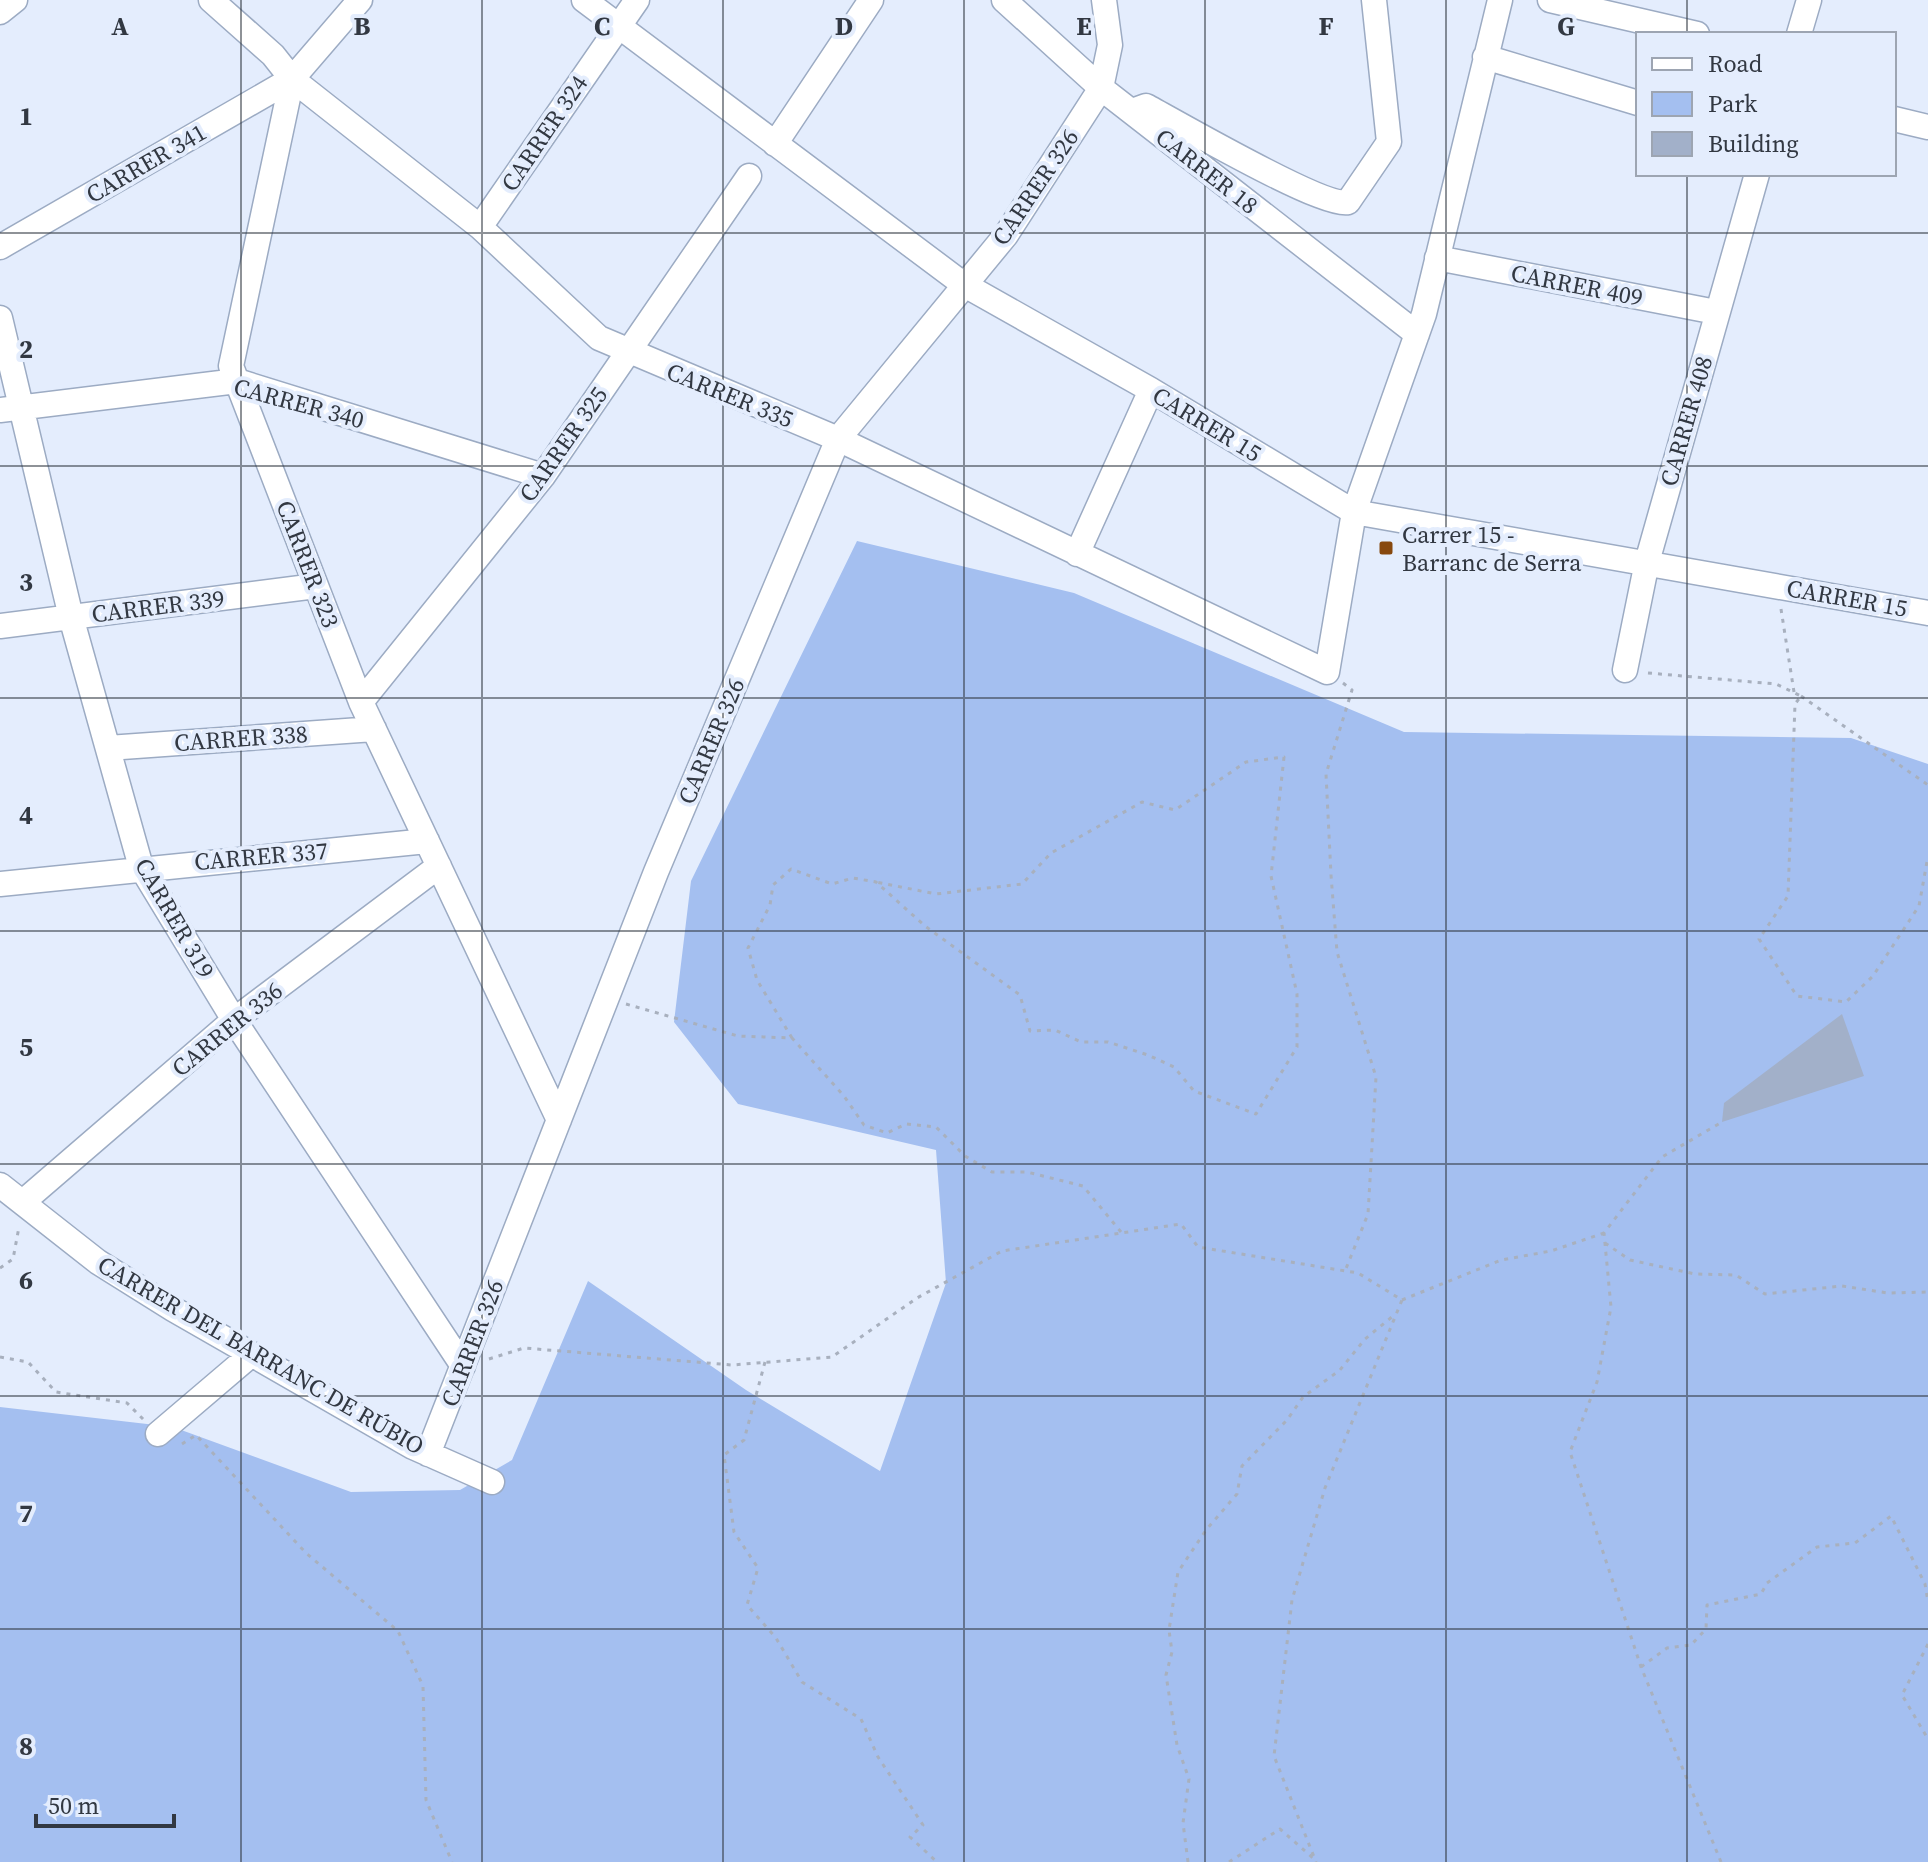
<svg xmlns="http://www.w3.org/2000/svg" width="1928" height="1862" viewBox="0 0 1928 1862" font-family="'Source Serif 4',serif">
<rect width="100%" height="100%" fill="#e4edfd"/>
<path fill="#a4bff0" d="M857 541 1074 593 1404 732 1851 738 1928 764V1862H0V1407L173 1427 351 1492 460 1490 512 1460 588 1281 746 1390 880 1471 946 1283 936 1150 738 1104 674 1022 691 881Z"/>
<path fill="#a2b0c9" d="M1842 1014 1864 1076 1722 1122 1724 1103Z"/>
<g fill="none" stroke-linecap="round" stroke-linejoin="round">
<defs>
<path id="minor" d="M211 0 273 55 292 79 480 227 599 338 838 439 1327 672 1354 512 1424 314 1500 0
M360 0 292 79 231 366 361 702 559 1120
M584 0 963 284 1151 390 1354 512 1928 613
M1004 0 1101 88 1417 334
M1550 0 1697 34
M0 12 15 0
M1799 34 1809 0
M1485 57 1638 103
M1135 110 1146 106C1178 123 1323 208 1348 202L1389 142 1374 0
M1894 119 1928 127
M775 144 871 0
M480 227 637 0
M0 247 292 79
M1437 258 1716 312
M0 318 71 617 141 867 234 1020 463 1366
M0 410 237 381 543 476
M1077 554 1151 390
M0 626 316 586
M1625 670 1647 562 1757 174
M361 702 543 476 749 176
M108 748 374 729
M0 884 427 841
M0 1185 98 1262 173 1309 413 1447 492 1482
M24 1201 234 1020 439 866
M158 1434 252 1354
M428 1454 656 872 838 439 1006 235 1101 88 1110 45 1104 0"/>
</defs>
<use href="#minor" stroke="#9cabc3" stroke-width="27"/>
<path stroke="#a8b0be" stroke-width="3" stroke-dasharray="4 6" stroke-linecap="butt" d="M1781 609 1794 692
M1648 673 1776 684 1801 696 1795 704 1788 896 1759 939 1797 996 1846 1002 1873 976 1919 906 1928 856
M1343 683 1352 690 1326 774 1331 875 1337 952 1376 1077 1368 1214 1345 1271
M1801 696 1928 785
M626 1004 738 1036 792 1038 844 1096 864 1125 887 1133 906 1124 936 1127 965 1156 992 1172H1027L1083 1186 1121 1232
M792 1038 757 980 748 948 770 905 773 885 791 869 832 884 853 878 876 882 925 926 1020 995 1030 1031 1055 1030 1081 1042H1108L1148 1055 1174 1067 1194 1091 1256 1114 1297 1047V994L1271 876 1284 757 1246 762 1175 810 1142 802 1051 853 1022 884 936 894 876 882
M1605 1243 1630 1260 1695 1274 1736 1275 1765 1294 1842 1286 1888 1293 1928 1292
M0 1268 13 1259 19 1227
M1402 1300 1501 1260 1551 1251 1604 1233
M0 1357 28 1362 56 1392 127 1403 144 1420
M489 1359 524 1348 732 1365 832 1357 917 1298 1002 1251 1181 1224 1198 1247 1358 1273 1402 1300 1325 1488 1292 1600 1274 1756 1316 1862
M765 1362 744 1440 724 1455 734 1532 758 1568 747 1605 776 1638 802 1682 861 1719 878 1757 923 1825 910 1837 937 1862
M182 1444 196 1435 306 1553 398 1631 423 1686 426 1800 452 1862
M1928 1644 1902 1695 1928 1739
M1641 1667 1667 1648 1691 1645 1706 1629 1707 1605 1761 1594 1767 1583 1817 1547 1855 1543 1891 1516 1925 1584 1928 1602
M1188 1862 1183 1823 1189 1779 1177 1745 1166 1675 1172 1652 1169 1630 1178 1572 1206 1530 1237 1494 1242 1466 1287 1420 1303 1397 1340 1370 1365 1339 1393 1316
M1229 1862 1280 1829 1313 1858
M1721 1862 1641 1667 1570 1452 1597 1382 1611 1307 1604 1233 1662 1157 1722 1122"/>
<use href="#minor" stroke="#fff" stroke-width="24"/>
</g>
<path fill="none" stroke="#323842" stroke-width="2" stroke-opacity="0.55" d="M241 0V1862M482 0V1862M723 0V1862M964 0V1862M1205 0V1862M1446 0V1862M1687 0V34M1687 174V1862M0 233H1928M0 466H1928M0 698H1928M0 931H1928M0 1164H1928M0 1396H1928M0 1629H1928"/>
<rect fill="#87480e" stroke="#e4edfd" stroke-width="3" x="1378" y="540" width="16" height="16" rx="4"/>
<g text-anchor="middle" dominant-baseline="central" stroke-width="8" stroke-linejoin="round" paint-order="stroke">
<g font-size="24" fill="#323842" stroke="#e4edfd">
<text transform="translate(544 133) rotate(-56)">CARRER 324</text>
<text transform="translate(146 163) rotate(-30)">CARRER 341</text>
<text transform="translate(1207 171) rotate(38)">CARRER 18</text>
<text transform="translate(1035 187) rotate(-56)">CARRER 326</text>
<text transform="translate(1577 285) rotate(11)">CARRER 409</text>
<text transform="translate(730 395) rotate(22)">CARRER 335</text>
<text transform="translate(299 403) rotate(15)">CARRER 340</text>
<text transform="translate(1686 421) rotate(-74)">CARRER 408</text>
<text transform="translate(1207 424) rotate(31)">CARRER 15</text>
<text transform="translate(563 444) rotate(-55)">CARRER 325</text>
<text transform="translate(308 564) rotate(69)">CARRER 323</text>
<text transform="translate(1847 598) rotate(10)">CARRER 15</text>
<text transform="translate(158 606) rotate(-7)">CARRER 339</text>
<text transform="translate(241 738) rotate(-4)">CARRER 338</text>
<text transform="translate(711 741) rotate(-67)">CARRER 326</text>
<text transform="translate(261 856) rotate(-5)">CARRER 337</text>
<text transform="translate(175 918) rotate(60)">CARRER 319</text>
<text transform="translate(227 1029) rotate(-39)">CARRER 336</text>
<text transform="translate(472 1343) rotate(-69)">CARRER 326</text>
<text transform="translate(261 1355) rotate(30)">CARRER DEL BARRANC DE RÚBIO</text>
</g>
<g font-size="24" fill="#323842" stroke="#e4edfd" text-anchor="start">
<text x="1402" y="534">Carrer 15 -<tspan x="1402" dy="28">Barranc de Serra</tspan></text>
</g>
</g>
<g font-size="26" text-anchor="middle" font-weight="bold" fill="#323842" stroke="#e4edfd" stroke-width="8" stroke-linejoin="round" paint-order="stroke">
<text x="120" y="35">A</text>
<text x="362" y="35">B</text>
<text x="602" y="35">C</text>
<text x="844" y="35">D</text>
<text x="1084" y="35">E</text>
<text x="1326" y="35">F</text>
<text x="1566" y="35">G</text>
<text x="26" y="125">1</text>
<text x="26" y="358">2</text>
<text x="26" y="591">3</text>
<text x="26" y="824">4</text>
<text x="26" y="1056">5</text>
<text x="26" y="1289">6</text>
<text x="26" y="1522">7</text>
<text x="26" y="1755">8</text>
</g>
<rect x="1636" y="32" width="260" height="144" fill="#e4edfd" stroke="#9da5b2" stroke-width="2"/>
<rect x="1652" y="58" width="40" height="12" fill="#ffffff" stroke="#9da5b2" stroke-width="2"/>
<text x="1708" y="72" font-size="24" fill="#323842">Road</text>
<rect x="1652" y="92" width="40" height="24" fill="#a4bff0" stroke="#9da5b2" stroke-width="2"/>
<text x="1708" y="112" font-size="24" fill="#323842">Park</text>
<rect x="1652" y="132" width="40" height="24" fill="#a2b0c9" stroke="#9da5b2" stroke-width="2"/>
<text x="1708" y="152" font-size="24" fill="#323842">Building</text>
<path d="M36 1814v12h138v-12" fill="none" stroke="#323842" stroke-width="4"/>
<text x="48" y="1814" font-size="24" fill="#323842" stroke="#e4edfd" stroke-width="6" paint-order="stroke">50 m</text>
</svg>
